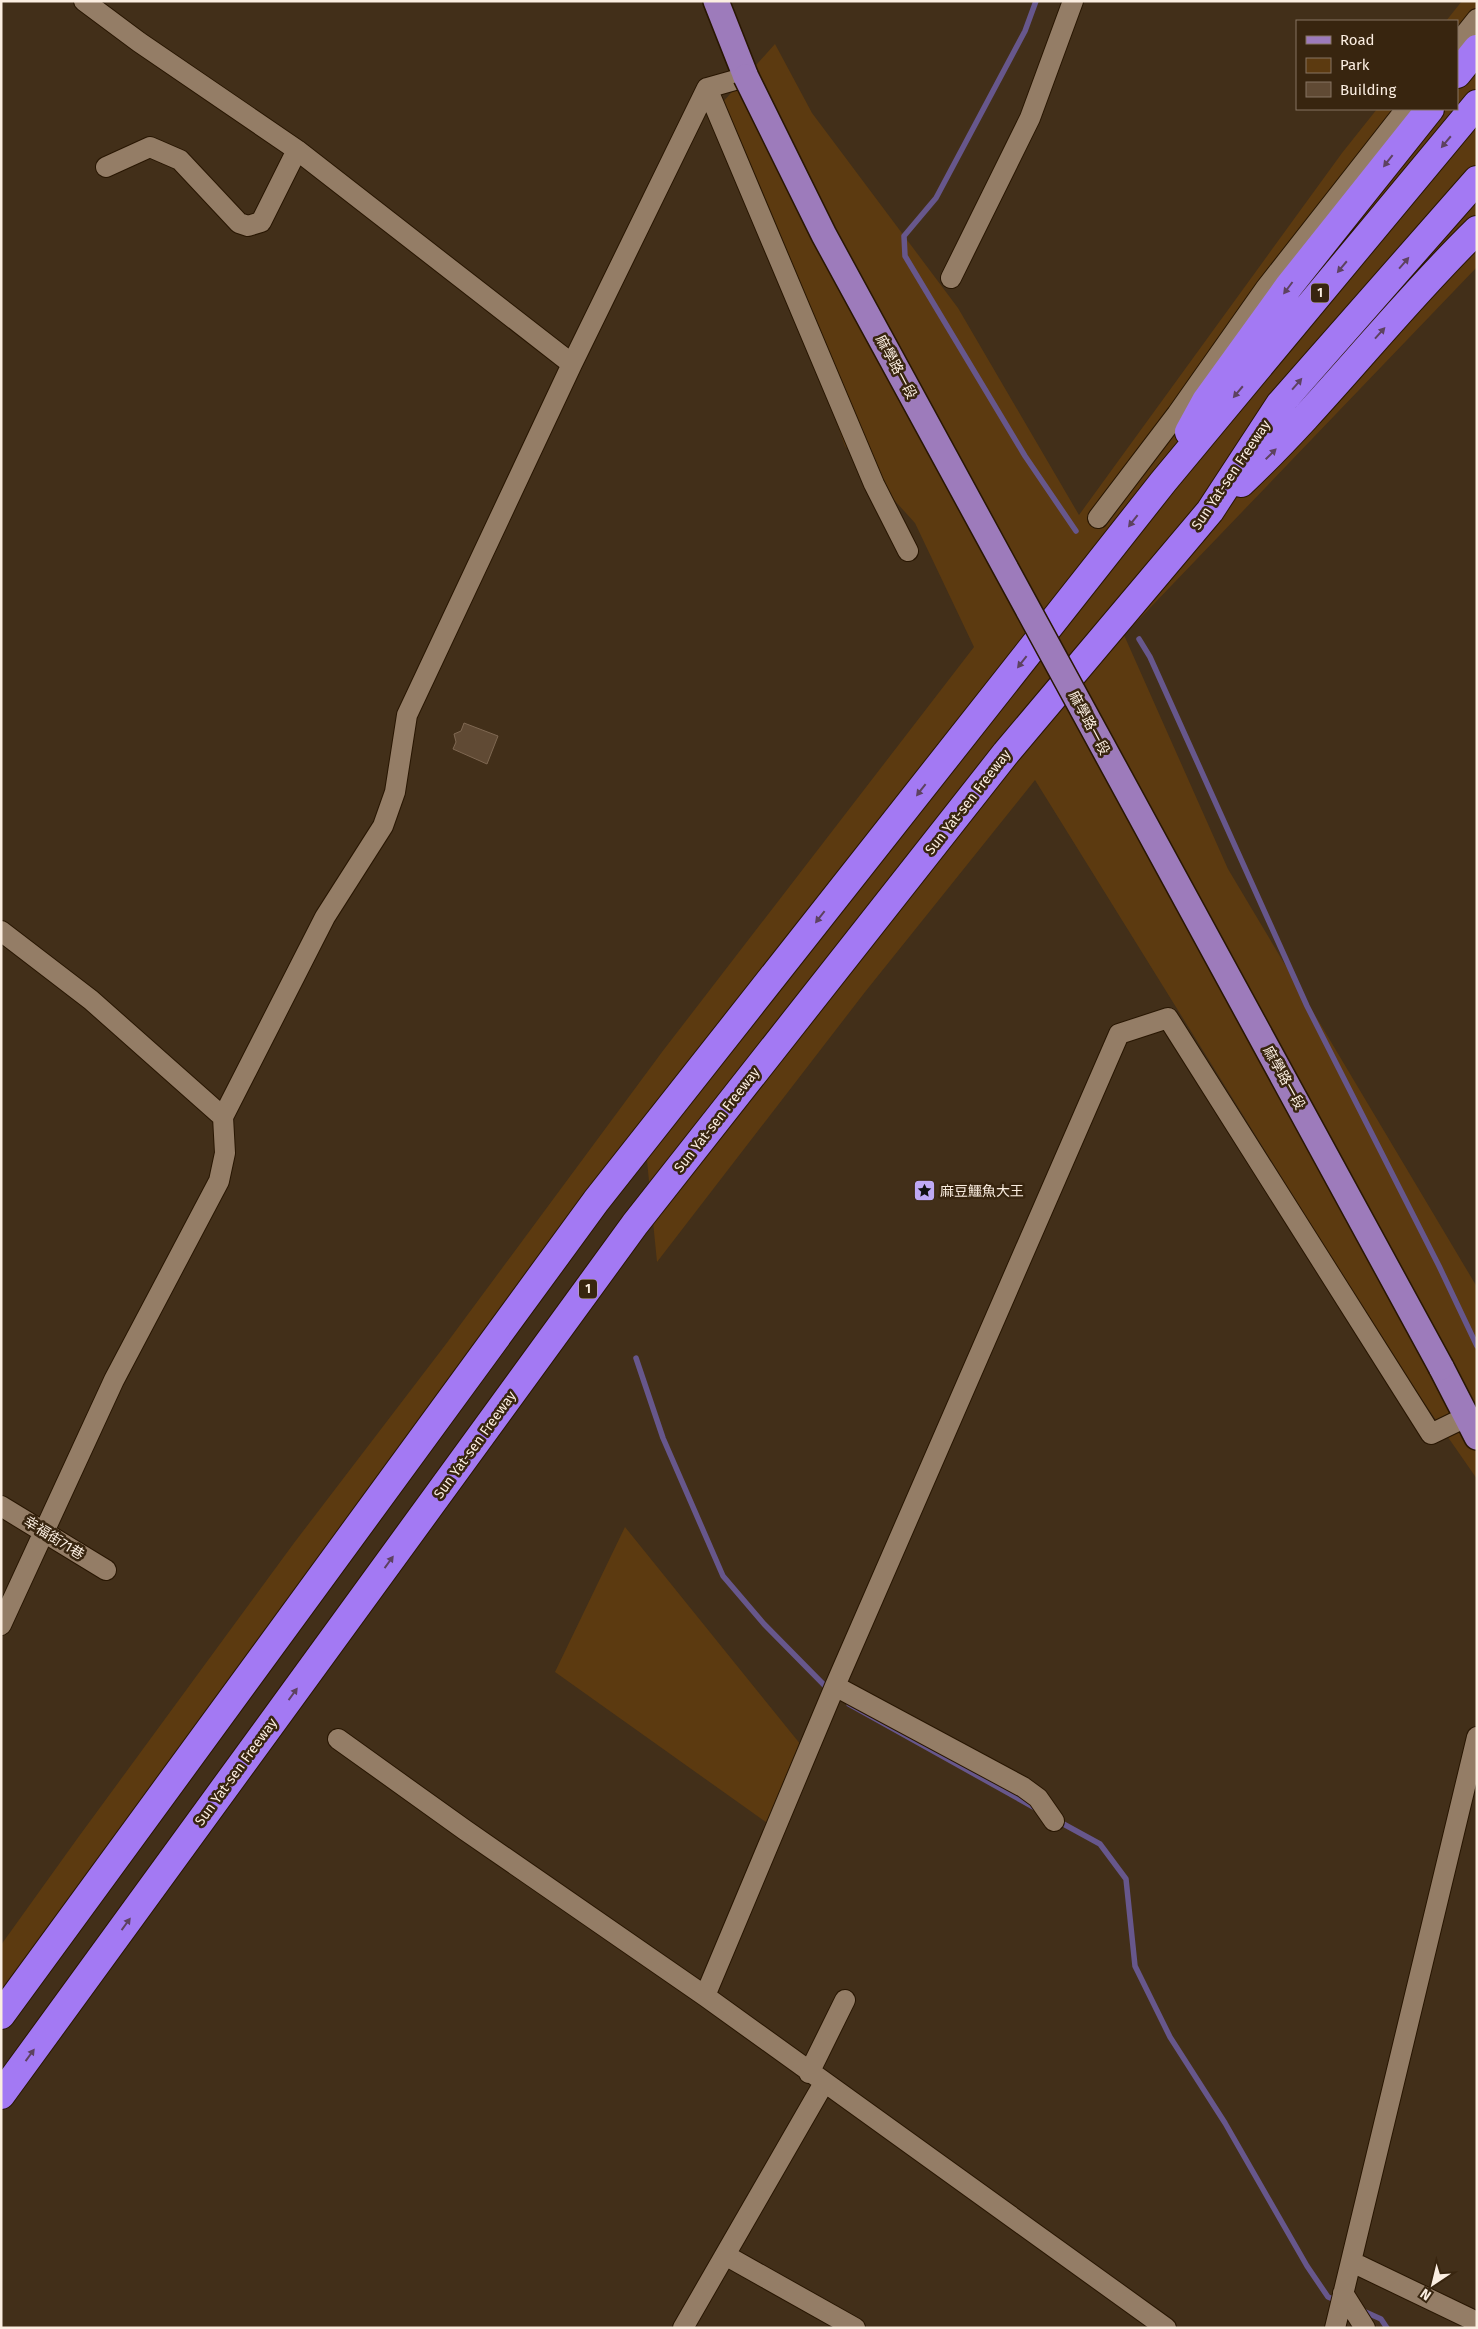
<svg xmlns="http://www.w3.org/2000/svg" width="1478" height="2329" viewBox="0 0 1478 2329" font-family="'Fira Sans','Noto Sans TC',sans-serif">
<rect width="100%" height="100%" fill="#422f19"/>
<path fill="#5c3a10" d="M1462 1H1477V267L1124 635 1228 869 1477 1287V1479L1402 1371 1035 780 865 992 657 1262 644 1130 1 1993V1945L77 1839 294 1543 446 1344 662 1052 974 647 915 523 845 446 722 103 775 44 812 113 958 308 1079 515 1342 153 1377 109H1457V21H1446Z
M625 1527 801 1745 770 1825 555 1672Z"/>
<g fill="none" stroke-linecap="round" stroke-linejoin="round">
<path stroke="#67578c" stroke-width="5.5" d="M1036 1 1025 31 936 198 904 236 905 256 1025 456 1076 531
M1139 639 1150 657 1307 1006 1439 1266 1477 1346
M636 1358 663 1438 723 1576 764 1624 829 1690
M849 1704 1037 1809
M1058 1821 1100 1844 1126 1879 1135 1966 1170 2037 1225 2123 1307 2266 1328 2297 1338 2301
M1361 2310 1381 2319 1387 2328"/>
</g>
<path fill="#604a34" stroke="#7f6852" d="M464 723 498 736 487 764 453 749 456 742 454 734 461 731Z"/>
<g fill="none" stroke-linecap="round" stroke-linejoin="round">
<defs>
<path id="minor" d="M84 1 139 42 297 150 572 364
M1457 44 1477 19
M707 88 874 484 908 551
M106 167 150 147 180 160 239 223 248 226 261 222 297 150
M951 278 1030 118 1073 1
M1098 518 1177 414 1265 289 1406 109
M1 931 91 1000 223 1117 325 917 383 826 395 792 407 715 572 364 707 88 746 77
M1 1506 106 1570
M1 1625 114 1380 219 1181 225 1153 223 1117
M835 1686 1023 1787 1038 1798 1054 1821
M338 1739 465 1830 705 1996 1166 2328
M705 1996 835 1686 1119 1034 1168 1018 1431 1434 1466 1417
M809 2073 845 2000
M824 2083 725 2255 855 2328
M1352 2262 1477 2322
M1343 2293 1365 2328
M683 2328 725 2255
M1335 2328 1477 1737"/>
<path id="major" d="M716 1 746 77
M1441 1367 1477 1437"/>
<path id="highway" d="M1457 74 1477 49
M1189 432 1206 401 1289 286 1430 109
M1241 483C1325 404 1394 311 1477 230
M1 2015 596 1201 1163 482 1477 104
M1 2095 635 1224 1006 753 1210 511 1280 404 1477 180"/>
</defs>
<use href="#minor" stroke="#281602" stroke-width="22"/>
<use href="#major" stroke="#281602" stroke-width="28"/>
<use href="#highway" stroke="#281602" stroke-width="30"/>
<use href="#minor" stroke="#947d66" stroke-width="20"/>
<use href="#major" stroke="#9d7bbb" stroke-width="25"/>
<use href="#highway" stroke="#a379f3" stroke-width="28"/>
<defs>
<path id="major-bridge" d="M746 77 824 235 1441 1367"/>
</defs>
<use href="#major-bridge" stroke="#281602" stroke-width="28" stroke-linecap="butt"/>
<use href="#major-bridge" stroke="#9d7bbb" stroke-width="25"/>
</g>
<defs><path id="oneway-solid" d="M-6-.8H1V-3.2L6.5 0L1 3.2V.8H-6Z" transform="scale(1.25)"/></defs>
<g fill="#5d425f">
<use href="#oneway-solid" transform="translate(1446 142) rotate(130)"/>
<use href="#oneway-solid" transform="translate(1388 161) rotate(128)"/>
<use href="#oneway-solid" transform="translate(1404 263) rotate(-49)"/>
<use href="#oneway-solid" transform="translate(1342 267) rotate(130)"/>
<use href="#oneway-solid" transform="translate(1288 288) rotate(127)"/>
<use href="#oneway-solid" transform="translate(1380 333) rotate(-48)"/>
<use href="#oneway-solid" transform="translate(1297 384) rotate(-49)"/>
<use href="#oneway-solid" transform="translate(1238 392) rotate(130)"/>
<use href="#oneway-solid" transform="translate(1271 454) rotate(-45)"/>
<use href="#oneway-solid" transform="translate(1133 521) rotate(128)"/>
<use href="#oneway-solid" transform="translate(1022 662) rotate(128)"/>
<use href="#oneway-solid" transform="translate(921 790) rotate(128)"/>
<use href="#oneway-solid" transform="translate(820 917) rotate(128)"/>
<use href="#oneway-solid" transform="translate(389 1562) rotate(-54)"/>
<use href="#oneway-solid" transform="translate(293 1694) rotate(-54)"/>
<use href="#oneway-solid" transform="translate(126 1924) rotate(-54)"/>
<use href="#oneway-solid" transform="translate(30 2055) rotate(-54)"/>
</g>
<defs>
<symbol id="sight-square" viewBox="-11 -11 22 22"><rect x="-9" y="-9" width="18" height="18" rx="4" fill="#bfa9f4" stroke="#38250f"/><path d="M0-6L1.8-2.2L6-1.7L2.9 1.2L3.7 5.4L0 3.3L-3.7 5.4L-2.9 1.2L-6-1.7L-1.8-2.2Z" fill="#111"/></symbol>
</defs>
<g fill-rule="evenodd">
<use href="#sight-square" x="912" y="1178" width="25" height="25"/>
</g>
<g text-anchor="middle" dominant-baseline="central" stroke-width="5" stroke-linejoin="round" paint-order="stroke">
<g fill="#38250f" stroke="#c0b2a2" stroke-width="1">
<rect x="1311" y="283.5" width="18" height="19" rx="4"/>
<rect x="579" y="1279.5" width="18" height="19" rx="4"/>
</g>
<g font-size="12" font-weight="bold" fill="#fbeee1">
<text x="1320" y="293">1</text>
<text x="588" y="1289">1</text>
</g>
<g font-size="14" fill="#fbeee1" stroke="#38250f">
<text transform="translate(896 367) rotate(62)">麻學路一段</text>
<text transform="translate(1231 475) rotate(-56)">Sun Yat-sen Freeway</text>
<text transform="translate(1089 723) rotate(62)">麻學路一段</text>
<text transform="translate(968 802) rotate(-52)">Sun Yat-sen Freeway</text>
<text transform="translate(1284 1078) rotate(61)">麻學路一段</text>
<text transform="translate(717 1120) rotate(-52)">Sun Yat-sen Freeway</text>
<text transform="translate(475 1445) rotate(-54)">Sun Yat-sen Freeway</text>
<text transform="translate(54 1538) rotate(32)">幸福街71巷</text>
<text transform="translate(236 1772) rotate(-54)">Sun Yat-sen Freeway</text>
</g>
<g font-size="14" fill="#fbeee1" stroke="#38250f" text-anchor="start">
<text x="940" y="1191">麻豆鱷魚大王</text>
</g>
</g>
<rect width="1478" height="2329" fill="none" stroke="#fbeee1" stroke-width="5"/>
<rect x="1296" y="20" width="162" height="90" fill="#38250f" stroke="#867563"/>
<rect x="1306" y="36" width="25" height="8" fill="#9d7bbb" stroke="#867563"/>
<text x="1340" y="45" font-size="15" fill="#fbeee1">Road</text>
<rect x="1306" y="58" width="25" height="15" fill="#5c3a10" stroke="#867563"/>
<text x="1340" y="70" font-size="15" fill="#fbeee1">Park</text>
<rect x="1306" y="82" width="25" height="15" fill="#604a34" stroke="#867563"/>
<text x="1340" y="95" font-size="15" fill="#fbeee1">Building</text>
<g transform="translate(1433 2284) rotate(215)" stroke="#38250f" stroke-width="4" paint-order="stroke">
<path d="M0-4L9 19L0 12L-9 19Z" fill="#fbeee1"/>
<text y="-8" font-size="14" font-weight="bold" text-anchor="middle" fill="#fbeee1">N</text>
</g>
</svg>
